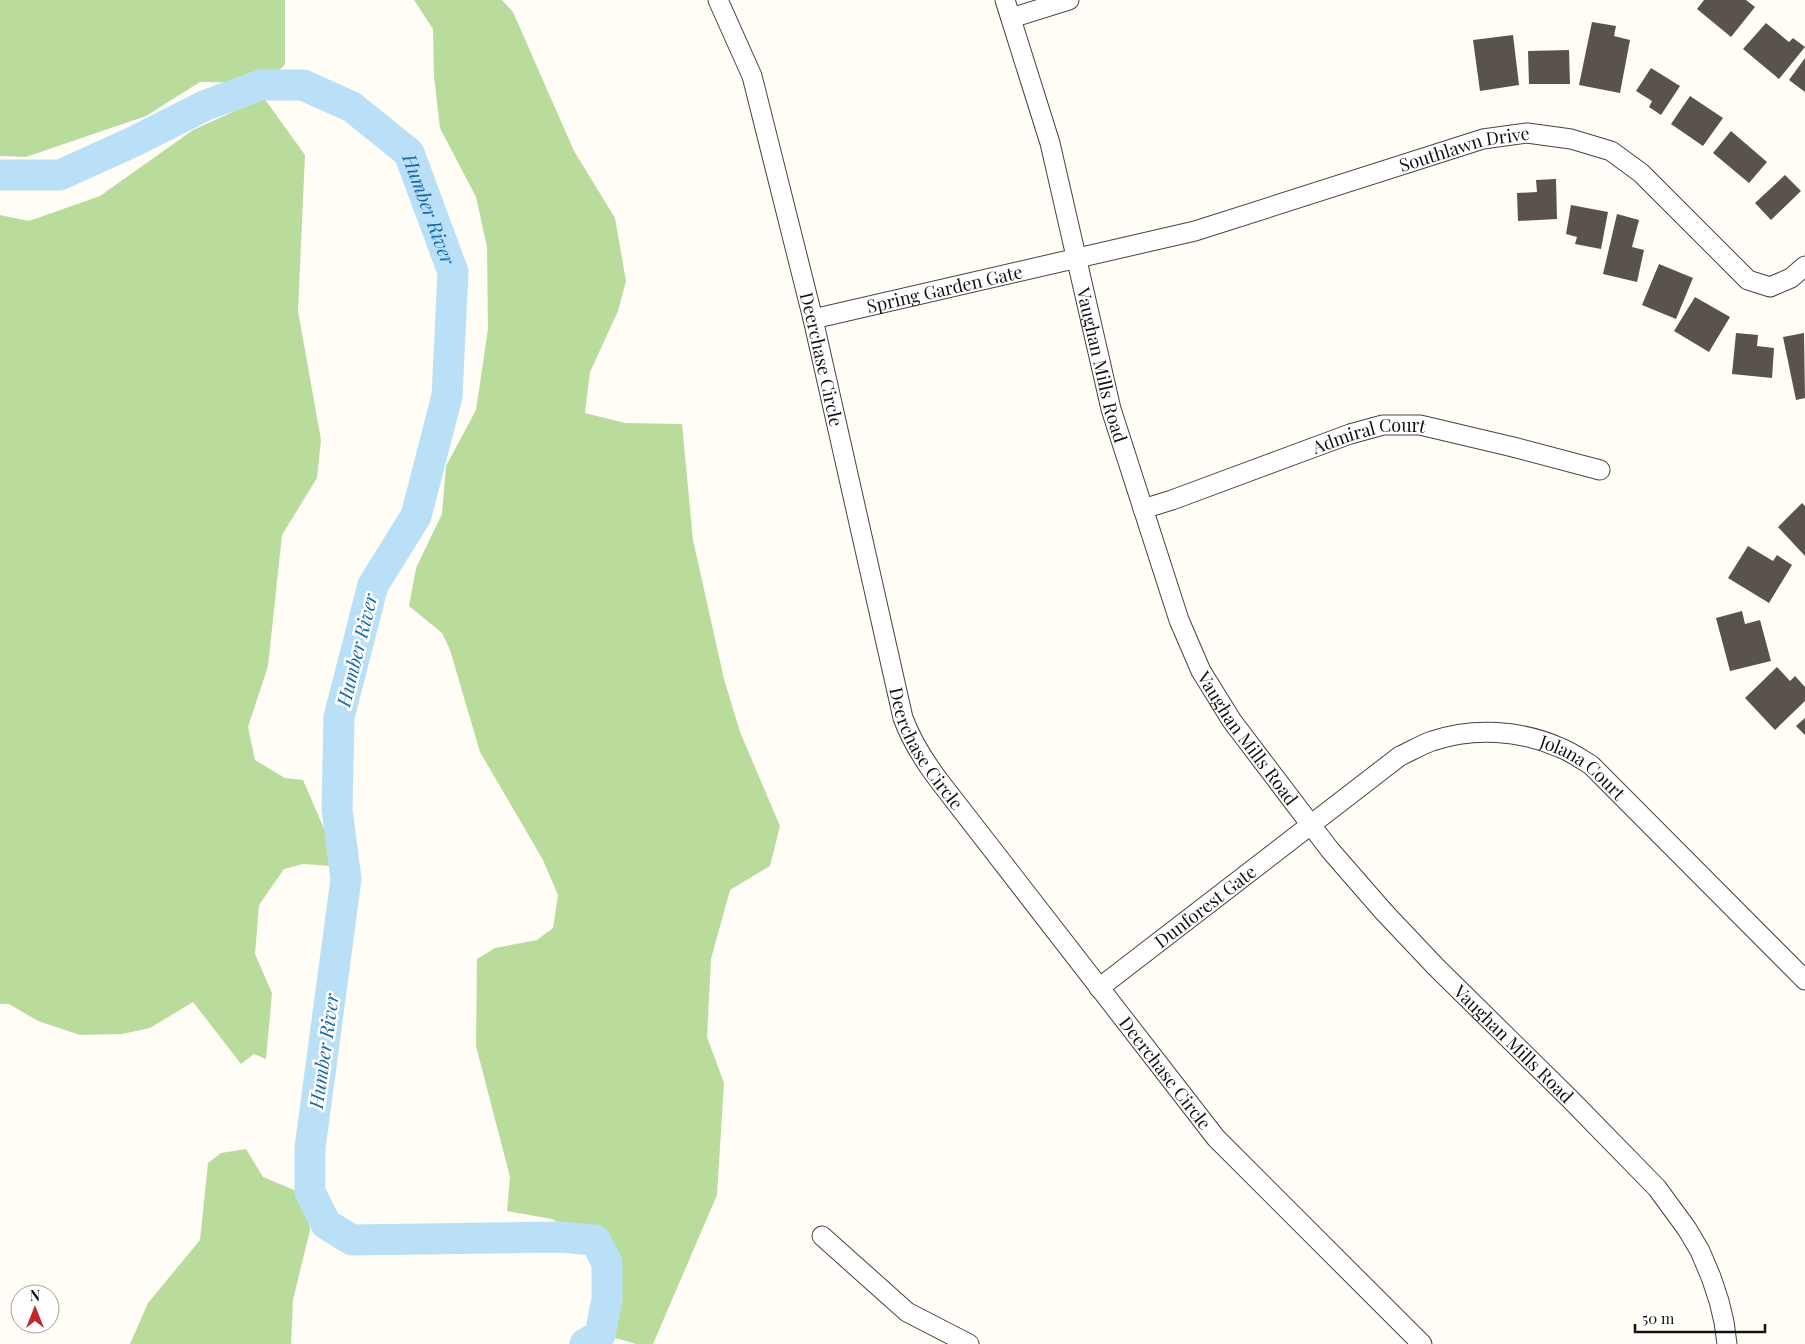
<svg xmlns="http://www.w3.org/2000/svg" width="1805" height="1344" viewBox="0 0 1805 1344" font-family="'Playfair Display',serif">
<rect width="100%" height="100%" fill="#fffdf5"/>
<path fill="#b9dc9c" d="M0 0H285V64L268 83 200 82 146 116 26 157 0 156Z
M414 0H502L513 12 574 151 615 218 626 281 618 311 590 372 585 413 625 423 682 424 693 540 724 679 740 732 780 826 770 866 730 890 711 959 707 1037 724 1083 717 1195 653 1344H636L592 1331 618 1283 611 1255 552 1219 507 1211 510 1177 476 1046 477 959 495 948 537 940 553 928 558 895 543 860 480 752 450 650 442 633 409 606 416 568 442 514 446 466 476 410 488 329 487 247 476 197 440 128 434 77 433 29Z
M264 98 305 155 298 311 321 440 317 478 282 535 268 666 248 727 255 760 285 778 303 780 328 838 332 866 303 864 284 869 259 905 255 954 272 993 266 1059 254 1054 241 1064 193 1002 150 1028 122 1034 80 1035 38 1021 9 1004H0V215L29 221 100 196 193 130Z
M246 1149 263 1177 294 1190 309 1204 310 1230 293 1300 291 1344H130L148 1303 200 1240 208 1163 221 1153Z"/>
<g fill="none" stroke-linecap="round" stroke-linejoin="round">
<path stroke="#b9e0f7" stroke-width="31" id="s1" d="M0 175H60L135 141 206 105 261 85H303L352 107 409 153 453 272 447 396 416 516 373 585 339 717 337 809 346 879 310 1148V1192L326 1224 352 1240 559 1237 595 1240 607 1263V1299L600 1335 585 1344"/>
</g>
<path fill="#5a524d" d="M1704 0H1746L1755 7 1731 37 1697 9Z
M1592 22 1616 26 1614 36 1630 40 1620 93 1579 85Z
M1766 23 1789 42 1793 38 1805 47 1779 79 1743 49Z
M1513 35 1519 85 1480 91 1473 40Z
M1569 50 1570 84H1529L1528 51Z
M1805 58V92L1789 80Z
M1651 68 1680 86 1661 115 1649 107 1652 101 1636 91Z
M1690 96 1723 118 1703 146 1671 124Z
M1731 131 1767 162 1749 183 1713 153Z
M1785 175 1801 191 1771 220 1755 203Z
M1556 179 1557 219 1518 221 1517 193 1537 192 1536 180Z
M1571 205 1608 212 1601 249 1575 244 1577 237 1566 234Z
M1617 214 1639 220 1632 247 1644 250 1637 282 1603 274Z
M1659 264 1693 278 1676 319 1642 305Z
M1695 297 1730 317 1709 352 1674 331Z
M1736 333 1758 335 1757 346 1774 348 1772 378 1732 374Z
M1804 333 1805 398 1796 400 1783 337Z
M1802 503 1805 506V556L1778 527Z
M1748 546 1773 561 1777 555 1792 565 1769 603 1728 578Z
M1742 611 1745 624 1760 620 1771 661 1730 671 1716 618Z
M1777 667 1790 681 1795 676 1805 687V701L1775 730 1745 698Z
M1805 718V735L1796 726Z"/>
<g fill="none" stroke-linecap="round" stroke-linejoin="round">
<defs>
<g id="minor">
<path id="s2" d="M718 0 752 76 813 319 903 718C912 742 924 761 940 782L1216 1138 1422 1344"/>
<path id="s3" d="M1005 0 1050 143 1111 409 1179 620 1201 671 1232 721 1330 850 1384 912 1436 967 1570 1099 1657 1188 1687 1229 1700 1251 1711 1277 1719 1301 1724 1322 1727 1344"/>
<path d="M1011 18 1069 0"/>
<path id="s4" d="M813 319 1195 231 1483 139 1527 133 1571 139 1611 151 1641 173 1748 280 1770 287 1791 278 1805 266"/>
<path id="s5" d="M1143 509 1172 500 1350 434 1383 425H1420L1513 447 1600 470"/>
<path id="s6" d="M1099 988 1400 756C1411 751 1421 745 1432 741 1474 727 1520 730 1561 748 1571 752 1581 759 1591 765L1805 980"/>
<path d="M822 1236 907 1312 969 1344"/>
</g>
</defs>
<use href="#minor" stroke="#444" stroke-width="21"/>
<use href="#minor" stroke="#fff" stroke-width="19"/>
</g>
<g text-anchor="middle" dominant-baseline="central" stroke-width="5" stroke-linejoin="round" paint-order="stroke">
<g font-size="18" fill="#111" stroke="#fff">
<text stroke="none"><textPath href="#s4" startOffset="674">Southlawn Drive</textPath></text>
<text stroke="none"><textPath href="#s4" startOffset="135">Spring Garden Gate</textPath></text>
<text stroke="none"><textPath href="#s2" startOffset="375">Deerchase Circle</textPath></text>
<text stroke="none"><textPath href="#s3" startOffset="378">Vaughan Mills Road</textPath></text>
<text stroke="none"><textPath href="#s5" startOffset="239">Admiral Court</textPath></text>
<text stroke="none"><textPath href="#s3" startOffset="782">Vaughan Mills Road</textPath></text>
<text stroke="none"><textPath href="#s2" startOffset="780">Deerchase Circle</textPath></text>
<text stroke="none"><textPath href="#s6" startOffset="576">Jolana Court</textPath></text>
<text stroke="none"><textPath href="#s6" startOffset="134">Dunforest Gate</textPath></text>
<text stroke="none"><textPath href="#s3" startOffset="1188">Vaughan Mills Road</textPath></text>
<text stroke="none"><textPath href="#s2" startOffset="1185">Deerchase Circle</textPath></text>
</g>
<g font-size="19" font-style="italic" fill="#1768a6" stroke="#fff">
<text stroke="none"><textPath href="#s1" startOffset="509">Humber River</textPath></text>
<text transform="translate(356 650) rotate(-76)">Humber River</text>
<text transform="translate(323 1051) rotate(-82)">Humber River</text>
</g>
</g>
<g transform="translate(35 1309)"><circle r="24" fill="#ffffff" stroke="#a0a0a0"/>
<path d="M0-4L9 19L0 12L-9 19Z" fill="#c4262e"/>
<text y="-8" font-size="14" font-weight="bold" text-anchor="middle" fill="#111111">N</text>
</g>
<path d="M1635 1324v8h130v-8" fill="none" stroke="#111111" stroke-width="2.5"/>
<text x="1642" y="1324" font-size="15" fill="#111111" stroke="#ffffff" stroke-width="4" paint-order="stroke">50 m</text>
</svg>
